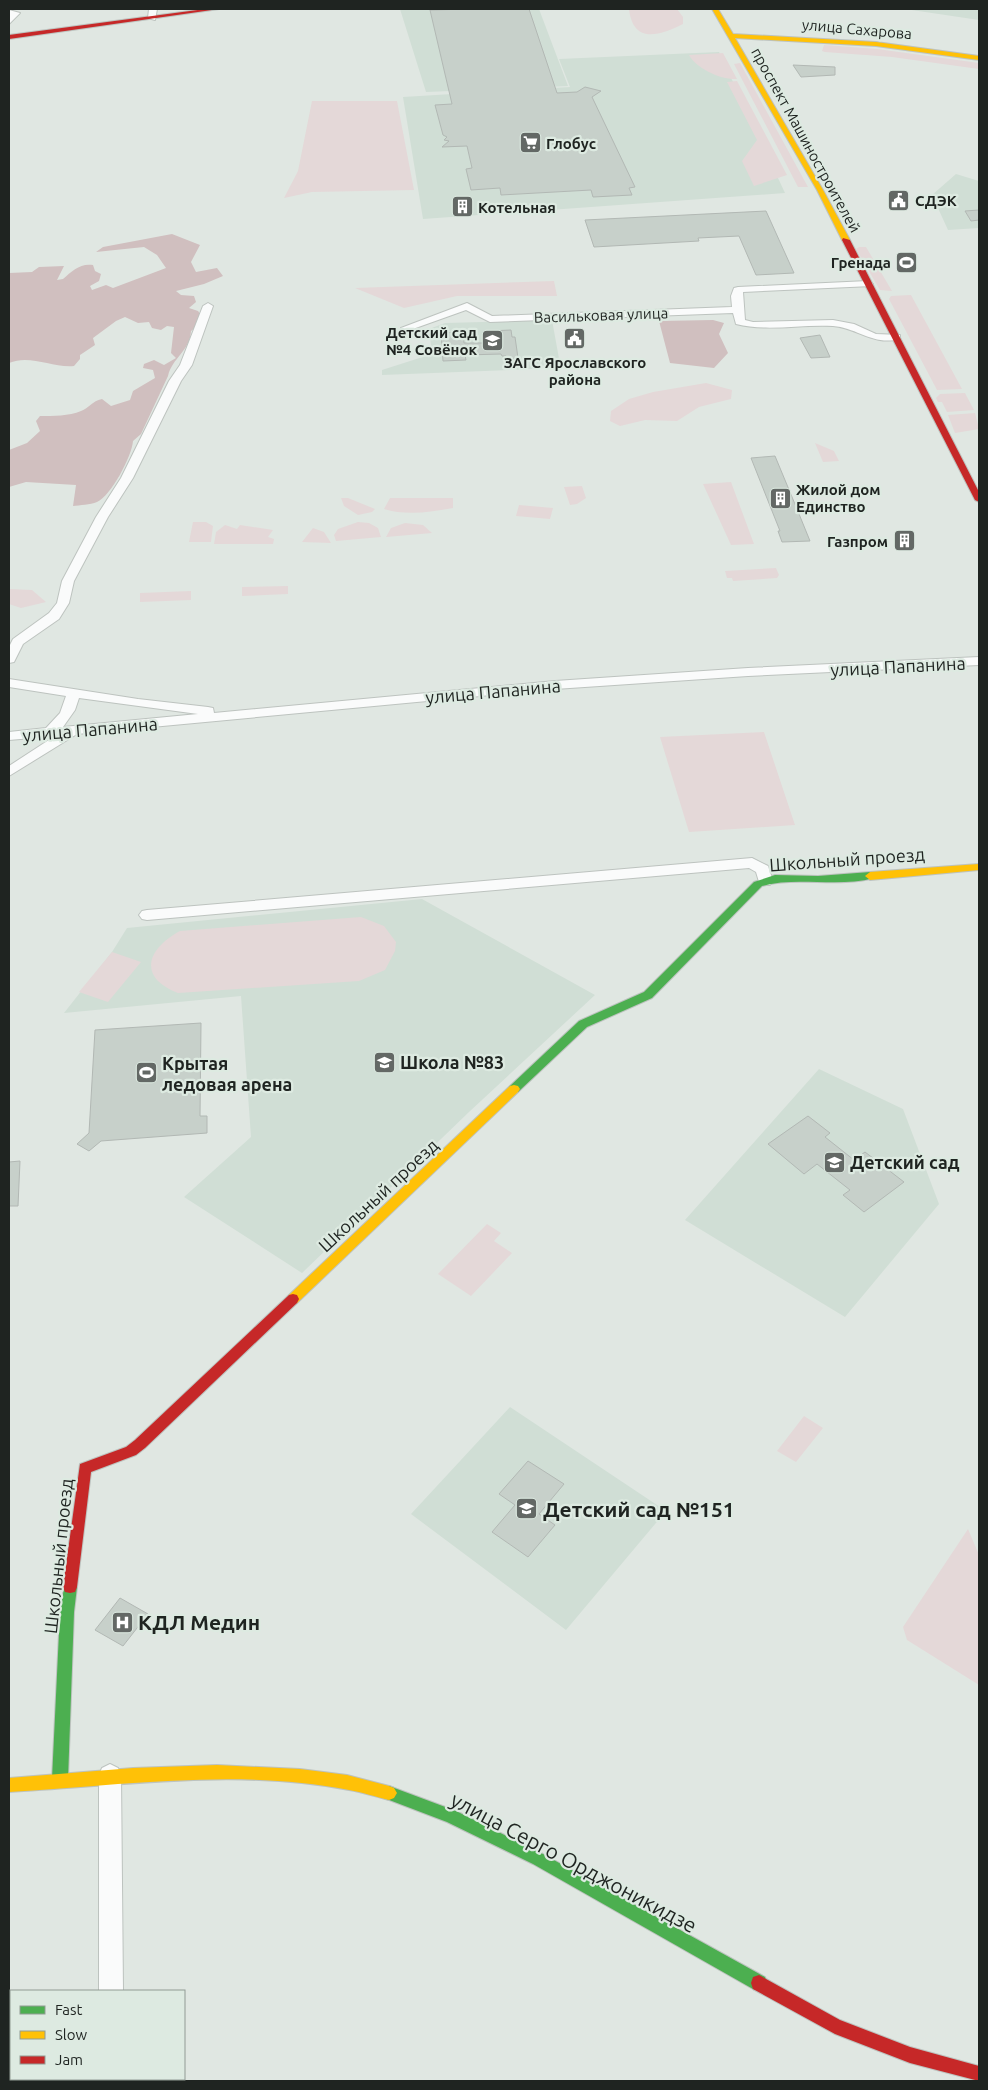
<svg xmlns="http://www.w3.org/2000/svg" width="988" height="2090" viewBox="0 0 988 2090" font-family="Ubuntu,sans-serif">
<rect width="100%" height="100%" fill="#e0e7e2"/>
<path fill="#d0ded5" d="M400 9H539L568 86 426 92Z
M905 9H979V20Z
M719 52 785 193 423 219 403 97 570 87 559 59Z
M956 174 979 181V228L948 230 932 195Z
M552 320 560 364 541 366 533 369 382 375V370L432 354 429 329 445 323Z
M422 899 595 995 469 1112 302 1273 184 1197 251 1137 241 996 64 1013 112 952 127 928Z
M819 1069 903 1109 939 1204 845 1317 685 1220Z
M510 1407 666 1511 566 1630 411 1514Z"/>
<path fill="#e4d8d8" d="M629 9H677L683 17V24C659 36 633 44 629 9Z
M824 45 877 49 979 63V69L892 57 825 52 822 51Z
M723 53 737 79C721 80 697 69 689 55Z
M740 63 808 187H798L734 64Z
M737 81 787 175 754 186 742 161 757 140 727 82Z
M312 101H397L414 190 312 192 284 198 298 171Z
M859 247H866L892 291 880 290 856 249Z
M554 281 557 296H457L404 308 355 288Z
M911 295 962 389 937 390 889 299 891 296Z
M706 383 732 390 731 399 699 407 677 421 645 420 620 426 610 421 611 411 629 399 653 392Z
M965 393 974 410 947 412 942 402H938L936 398 940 394Z
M975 413 979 429 955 433 948 415Z
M815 443 834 451 839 461 823 462Z
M731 482 754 544 731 545 703 484Z
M582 486 586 498 577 504 570 505 564 487Z
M341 498H348L375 509 372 512 358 515 344 506Z
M390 498H453V508C431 512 406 516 384 509Z
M519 505 553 508 550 519 516 516Z
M193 522H206L213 526 211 542H189Z
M358 522 369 523 378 528 381 537 336 541 334 535 338 529Z
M405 523 423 525 432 533 386 537 391 528Z
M225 525 237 529 240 525 273 530 268 537 274 539 273 544H214L216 532Z
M313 528 324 532 331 543 302 542Z
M776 568 779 575 777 578 733 581 732 578H727L725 571Z
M288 586V594L242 596V587Z
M9 589 32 590 46 602 21 608 9 604Z
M191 591V600L140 602V593Z
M764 732 795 825 689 832 660 737Z
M361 917 384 926 396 942 395 951 385 970 359 981 178 993C137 977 147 949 180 931Z
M112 952 141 962 108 1002 79 992Z
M487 1224 501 1233 494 1241 512 1253 471 1296 438 1274Z
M804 1416 823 1428 796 1462 777 1451Z
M968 1529 979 1555V1685L907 1640 903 1627Z"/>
<path fill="#d0bfbf" d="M172 234 200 245 191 262 196 272 217 268 223 276 204 284 176 291 181 295 194 296 196 302 189 308 198 311 203 318 199 325 191 331C190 351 172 358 168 376L141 434 133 441C132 456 111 496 97 502 90 505 80 505 73 506L76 485 26 482 9 487V450L27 443 40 431 36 421 40 416C53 416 69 416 81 411 89 408 92 401 102 399L111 406 130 400 133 391 155 378 153 370 143 368 144 364 154 360 164 365 176 358 171 353 174 327 167 326 161 330 152 328 149 322 138 323 125 317 116 321 93 338 95 345 80 355V359L74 366C52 368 30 354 9 363V273L32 272 39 267 64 266 57 280 63 279C72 271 80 263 93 265L95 271 101 274 99 281 90 286 92 290 106 285 113 288 166 268 157 255 144 247 96 252 103 247Z
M713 320 724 323 719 334 728 353 714 368 670 363 659 321Z"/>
<path fill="#c7d0ca" stroke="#b2b8b4" d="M470 9H529L557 93 577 92 585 87 601 91 592 97 635 187 629 188 632 195 593 197 591 190 501 195 500 188 471 190 466 169 472 168 467 146 442 147 449 141 444 140 447 137 443 135 435 105 452 104 430 10Z
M793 65 835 67V75L801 77Z
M979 210V220L971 221 965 211Z
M766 211 794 273 756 275 739 236 698 238 699 241 594 247 585 220Z
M511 330 512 337H515L518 358 506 359V356H502L501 354 465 355 466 360 443 361 441 333 463 332 464 343H491L489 331Z
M820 335 830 357 811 358 800 338Z
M775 456 797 509 810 541 782 542 778 531H780L751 458Z
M201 1023 200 1116H207V1133L101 1141 89 1151 77 1144 89 1133 95 1030Z
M808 1116 830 1133 825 1137 854 1160 865 1152 904 1182 864 1212 843 1195 850 1190 817 1164 804 1174 768 1144Z
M20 1161 18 1206H9V1162Z
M528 1461 564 1484 539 1514 555 1525 528 1557 492 1532 515 1505 499 1494Z
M120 1598 148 1614 123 1646 95 1630Z"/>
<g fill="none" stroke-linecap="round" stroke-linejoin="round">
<defs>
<path id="street" d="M149 9H157L155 20 148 18Z
M9 10 20 13 9 24Z
M868 281 873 284 872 286 743 292 745 320 753 322 833 320 854 324 876 334 900 335V339C873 346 858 328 833 326 800 324 768 332 736 324L733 313 490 322 466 310 410 330 406 331 401 328 467 303 492 316 732 307 731 296 734 288 738 287Z
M208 303 213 306 192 365 181 381 133 478 108 517 74 581 69 603 59 619 23 644 14 662 9 663V647L13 639 49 613 57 603 62 581 96 517 121 478 169 381 180 365 203 306Z
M979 657V665L748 676 555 689 77 734 9 776V766L55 736 9 740V732L46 728 60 713 66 696 9 687V679L138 699 208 707 213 708 214 713 555 681 748 668ZM79 698 198 714 63 727 75 710Z
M752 858 768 866 773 881 770 885H760L756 872 749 868 147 920 142 919 139 915 142 911 147 910Z
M110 1764 118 1768 121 1775 123 1991H99V1775L102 1768Z
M96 2079H120V2081H96Z"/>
<path id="fast" d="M870 872 875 876 874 878C837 888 797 876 762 886L652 998 587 1027 518 1092H510L508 1089 510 1086 579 1021 644 992 754 882 775 875 818 876Z
M70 1581 75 1582 77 1587 74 1612 68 1779 65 1784 60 1786 55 1784 52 1779 60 1612 65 1582Z
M389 1786 456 1811 543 1854 765 1977 767 1983 765 1989 759 1991 753 1989 533 1864 447 1822 384 1798 381 1793 384 1788Z"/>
<path id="slow" d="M712 9H718L733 34 876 42 979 56V60L876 46 735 38 823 190 850 240 846 242 842 240 817 190Z
M979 864V870L870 880 865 876 870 872Z
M514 1085 518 1086 520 1089 518 1092 297 1303 293 1304 289 1303 287 1299 289 1295 510 1086Z
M217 1765 300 1769 347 1775 389 1786 394 1788 397 1793 394 1798 389 1800C376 1797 362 1792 349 1790 236 1768 122 1786 9 1792V1778L133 1768Z"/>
<path id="jam" d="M205 9H219L9 39V35Z
M843 238 850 240 979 492V502L975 500 842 240Z
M293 1294 297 1295 299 1299 297 1303 145 1448 136 1455 91 1472 77 1587 75 1592 70 1593 65 1592 63 1587 80 1464 126 1447 135 1440 289 1295Z
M759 1975 840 2020 910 2047 979 2066V2081L910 2063 835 2034 753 1989 751 1983 753 1977Z"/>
</defs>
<use href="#street" stroke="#bdc3bf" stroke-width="2"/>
<use href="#fast" stroke="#bdc3bf" stroke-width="2"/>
<use href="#slow" stroke="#bdc3bf" stroke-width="2"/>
<use href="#jam" stroke="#bdc3bf" stroke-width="2"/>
<use href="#street" fill="#fafbfb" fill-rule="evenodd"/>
<use href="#fast" fill="#4caf50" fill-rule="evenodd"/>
<use href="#slow" fill="#ffc107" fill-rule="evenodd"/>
<use href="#jam" fill="#c62828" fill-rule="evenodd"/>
</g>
<defs>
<symbol id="supermarket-square" viewBox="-11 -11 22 22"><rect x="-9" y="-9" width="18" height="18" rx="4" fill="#636865" stroke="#ddeae1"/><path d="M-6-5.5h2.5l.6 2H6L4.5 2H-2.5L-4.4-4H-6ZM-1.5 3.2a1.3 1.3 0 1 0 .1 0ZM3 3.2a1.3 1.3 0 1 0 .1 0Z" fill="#fff"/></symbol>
<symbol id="civic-square" viewBox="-11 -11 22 22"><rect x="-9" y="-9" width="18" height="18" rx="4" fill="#636865" stroke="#ddeae1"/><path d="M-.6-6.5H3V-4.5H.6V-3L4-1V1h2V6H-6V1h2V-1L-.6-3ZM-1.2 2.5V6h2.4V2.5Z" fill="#fff"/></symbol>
<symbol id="building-square" viewBox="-11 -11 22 22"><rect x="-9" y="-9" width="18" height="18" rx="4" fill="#636865" stroke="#ddeae1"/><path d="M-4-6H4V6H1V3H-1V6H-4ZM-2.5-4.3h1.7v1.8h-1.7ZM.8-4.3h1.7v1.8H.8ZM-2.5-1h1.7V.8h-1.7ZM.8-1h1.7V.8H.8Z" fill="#fff"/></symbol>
<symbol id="stadium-square" viewBox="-11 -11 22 22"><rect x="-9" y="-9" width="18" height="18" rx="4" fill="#636865" stroke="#ddeae1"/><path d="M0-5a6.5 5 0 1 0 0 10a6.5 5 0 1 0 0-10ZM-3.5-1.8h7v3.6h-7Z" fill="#fff"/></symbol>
<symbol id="school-square" viewBox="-11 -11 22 22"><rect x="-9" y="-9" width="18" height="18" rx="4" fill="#636865" stroke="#ddeae1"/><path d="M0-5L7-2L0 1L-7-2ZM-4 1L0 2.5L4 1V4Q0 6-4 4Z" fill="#fff"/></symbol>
<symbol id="hospital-square" viewBox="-11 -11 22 22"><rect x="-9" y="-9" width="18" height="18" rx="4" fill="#636865" stroke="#ddeae1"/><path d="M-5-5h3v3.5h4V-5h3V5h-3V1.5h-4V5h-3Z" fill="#fff"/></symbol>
</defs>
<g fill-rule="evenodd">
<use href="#supermarket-square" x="518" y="130" width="25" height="25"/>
<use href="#civic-square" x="886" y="188" width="25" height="25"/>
<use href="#building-square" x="450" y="194" width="25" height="25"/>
<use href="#stadium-square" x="894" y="250" width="25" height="25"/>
<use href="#civic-square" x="562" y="326" width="25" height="25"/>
<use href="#school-square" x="480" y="328" width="25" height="25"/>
<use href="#building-square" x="768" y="486" width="25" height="25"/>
<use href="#building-square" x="892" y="528" width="25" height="25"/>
<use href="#school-square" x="372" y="1050" width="25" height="25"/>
<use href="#stadium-square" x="134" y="1060" width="25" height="25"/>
<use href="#school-square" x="822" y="1150" width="25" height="25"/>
<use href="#school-square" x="514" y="1496" width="25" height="25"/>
<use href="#hospital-square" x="110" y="1610" width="25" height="25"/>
</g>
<g text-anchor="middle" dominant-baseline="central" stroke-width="4.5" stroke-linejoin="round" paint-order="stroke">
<g font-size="15" fill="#1f2421" stroke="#ddeae1">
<text transform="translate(857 29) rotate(5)">улица Сахарова</text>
<text transform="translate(806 140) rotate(61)">проспект Машиностроителей</text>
<text transform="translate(601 315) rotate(-2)">Васильковая улица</text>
</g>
<g font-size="15" font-weight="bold" fill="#1f2421" stroke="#ddeae1" text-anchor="start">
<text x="546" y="143">Глобус</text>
<text x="915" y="200">СДЭК</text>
<text x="478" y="207">Котельная</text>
<text x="891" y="262" text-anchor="end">Гренада</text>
<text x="477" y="332" text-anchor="end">Детский сад<tspan x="477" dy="17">№4 Совёнок</tspan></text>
<text x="575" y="362" text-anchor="middle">ЗАГС Ярославского<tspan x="575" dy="17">района</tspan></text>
<text x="796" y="489">Жилой дом<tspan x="796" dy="17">Единство</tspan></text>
<text x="888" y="541" text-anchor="end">Газпром</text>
</g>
<g font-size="18" fill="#1f2421" stroke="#ddeae1">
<text transform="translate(898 666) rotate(-3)">улица Папанина</text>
<text transform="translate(493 691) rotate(-5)">улица Папанина</text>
<text transform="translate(90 729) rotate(-5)">улица Папанина</text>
<text transform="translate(847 859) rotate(-4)">Школьный проезд</text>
<text transform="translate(378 1195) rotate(-43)">Школьный проезд</text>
<text transform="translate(58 1556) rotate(-84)">Школьный проезд</text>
</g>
<g font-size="18" font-weight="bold" fill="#1f2421" stroke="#ddeae1" text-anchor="start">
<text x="400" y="1062">Школа №83</text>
<text x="162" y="1063">Крытая<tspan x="162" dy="21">ледовая арена</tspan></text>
<text x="850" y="1162">Детский сад</text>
</g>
<g font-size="21" font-weight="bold" fill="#1f2421" stroke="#ddeae1" text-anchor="start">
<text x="543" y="1509">Детский сад №151</text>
<text x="138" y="1622">КДЛ Медин</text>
</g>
<g font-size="21" fill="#1f2421" stroke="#ddeae1">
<text transform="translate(574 1862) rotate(28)">улица Серго Орджоникидзе</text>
</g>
</g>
<rect width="988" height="2090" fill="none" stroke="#1f2421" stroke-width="20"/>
<rect x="10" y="1990" width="175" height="90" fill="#ddeae1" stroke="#919b94"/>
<rect x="20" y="2006" width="25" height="8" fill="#4caf50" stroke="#919b94"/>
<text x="55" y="2015" font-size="15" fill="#1f2421">Fast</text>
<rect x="20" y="2031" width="25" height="8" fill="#ffc107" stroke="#919b94"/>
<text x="55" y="2040" font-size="15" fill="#1f2421">Slow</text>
<rect x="20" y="2056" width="25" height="8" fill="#c62828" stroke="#919b94"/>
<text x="55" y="2065" font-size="15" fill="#1f2421">Jam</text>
</svg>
